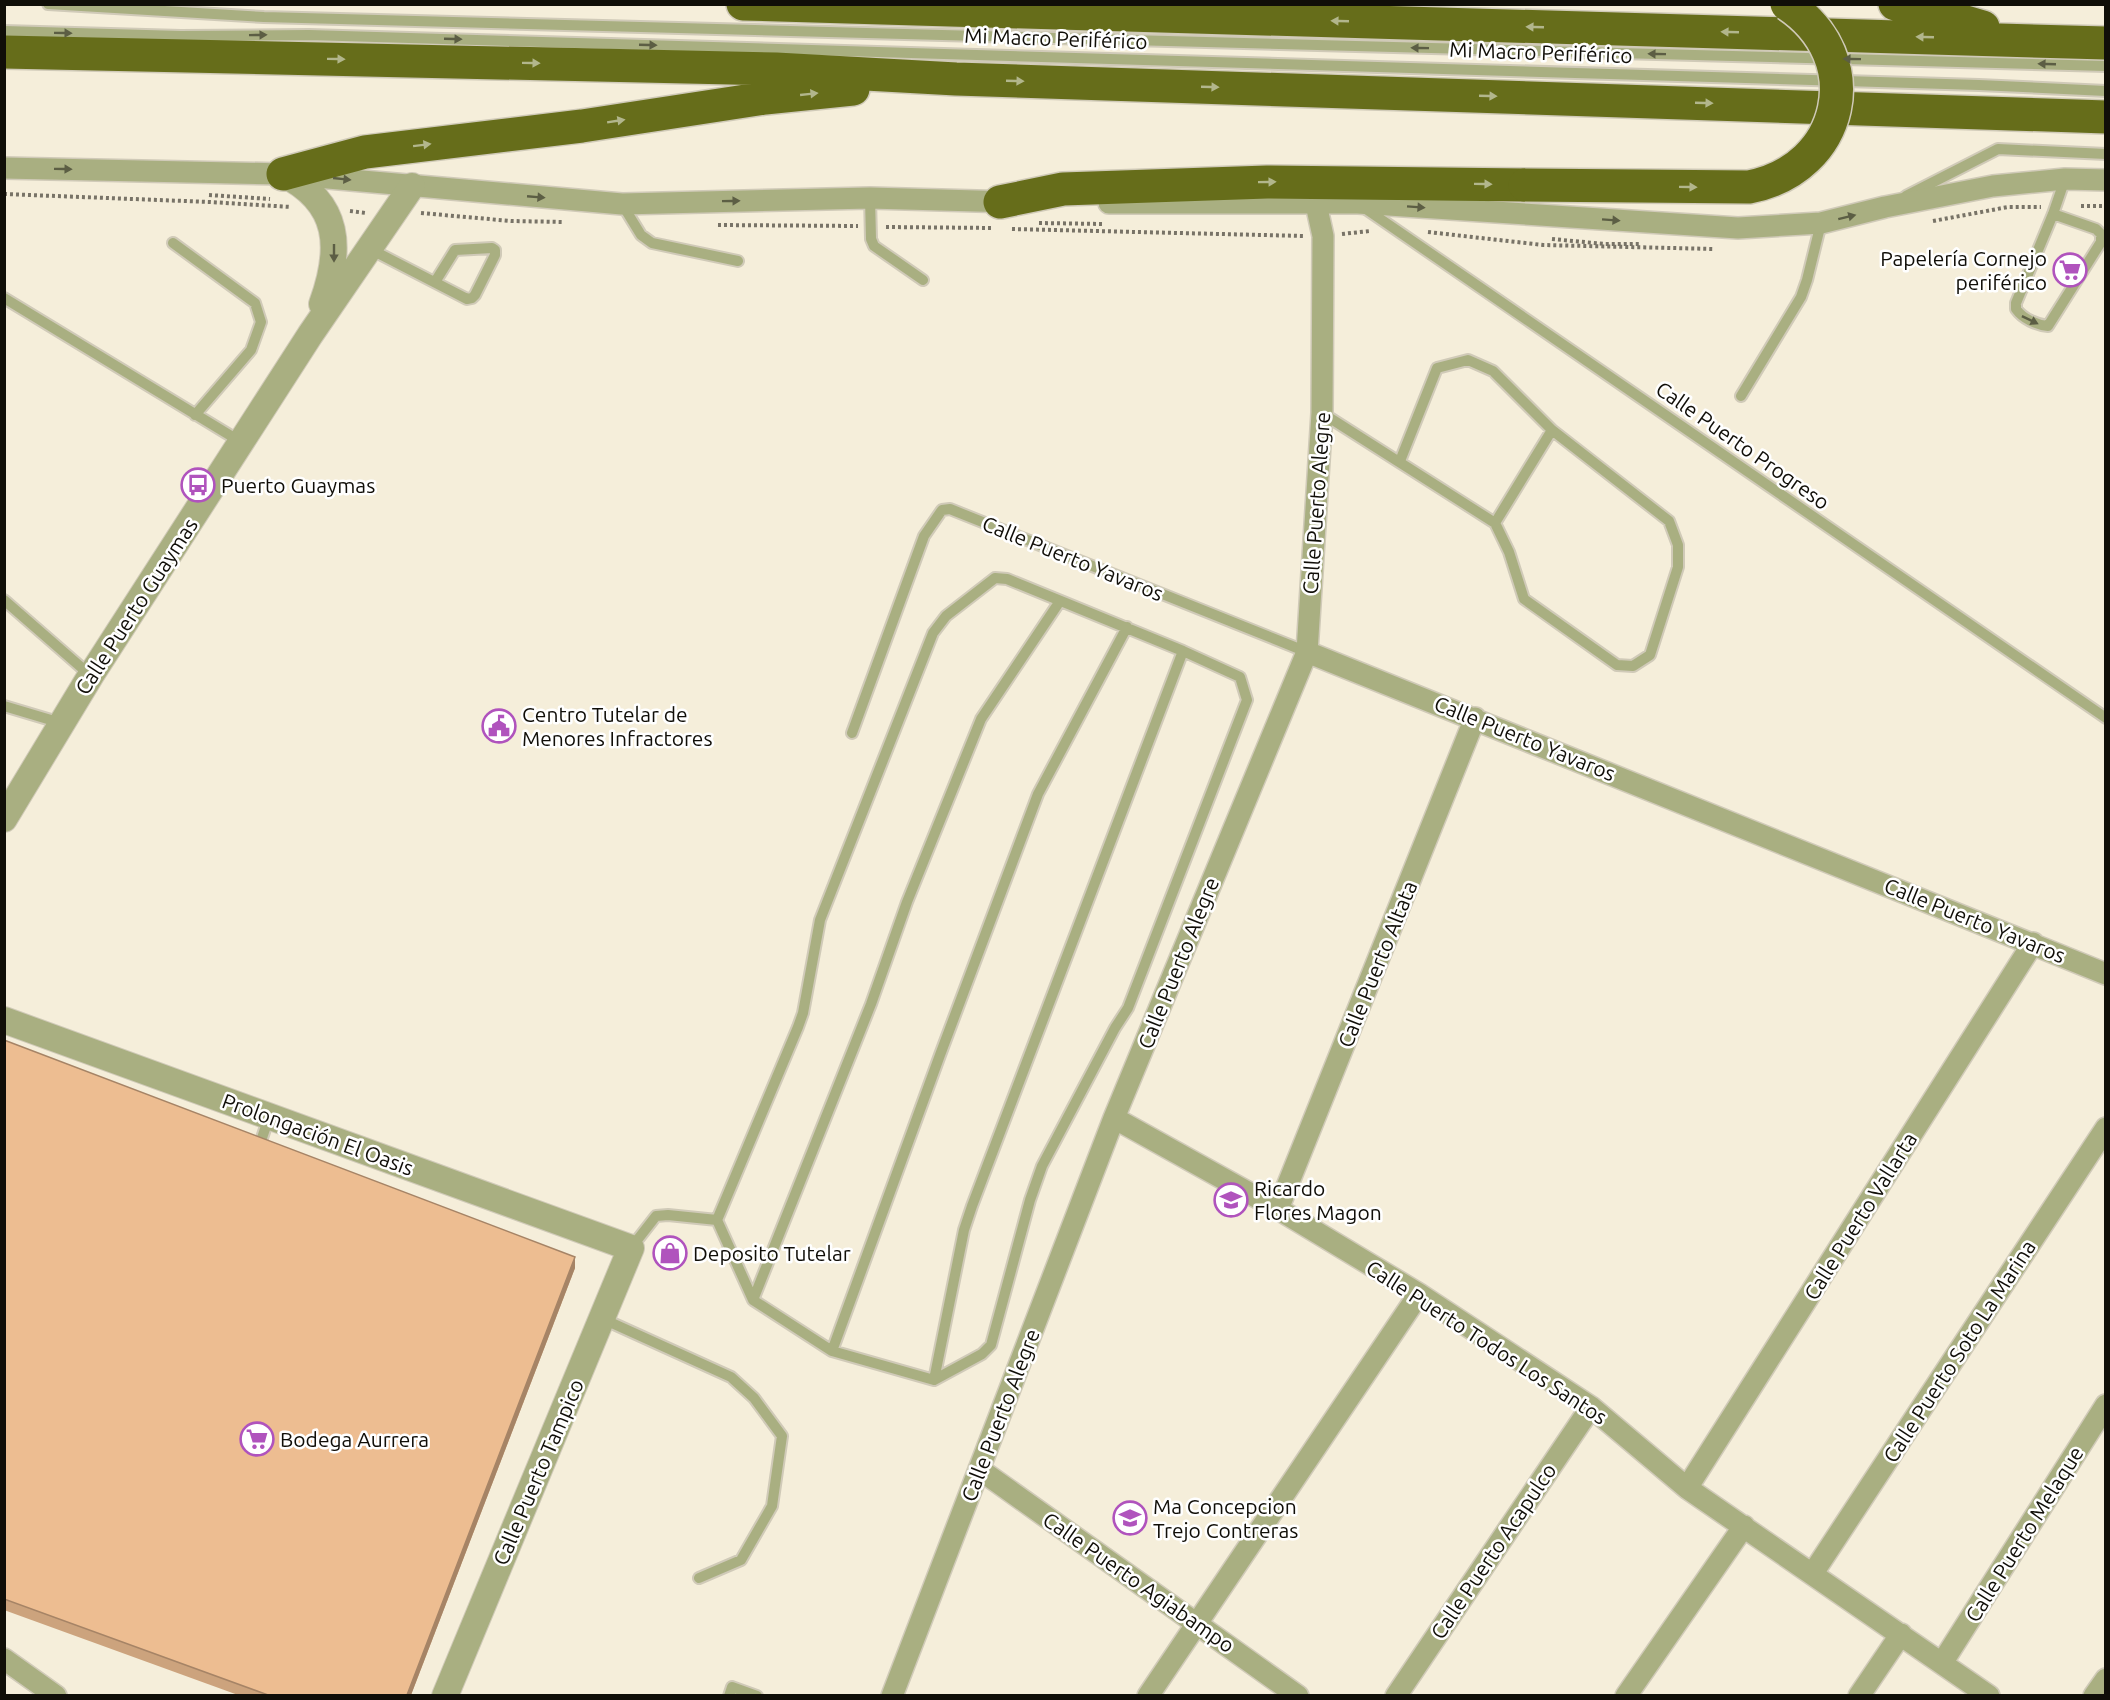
<svg xmlns="http://www.w3.org/2000/svg" width="2110" height="1700" viewBox="0 0 2110 1700" font-family="Ubuntu,sans-serif">
<rect width="100%" height="100%" fill="#f5eeda"/>
<g fill="none" stroke-linecap="round" stroke-linejoin="round">
<defs>
<path id="service" d="M48 4 264 17 2106 66
M4 31 181 36 309 35 1979 85 2106 91
M1906 196 1998 149 2106 154
M870 198 871 239 874 246 923 280
M622 204 641 235 652 243 738 261
M1363 207 2106 718
M2053 214 2096 229 2101 234V242L2048 326C2037 325 2023 319 2016 309V303L2053 214 2065 179
M173 243 255 303 261 322 251 350 195 415
M370 249 467 299 472 298 475 295 495 255V250L492 248 455 250 435 282
M4 298 241 442
M1741 396 1801 297 1807 280 1821 223
M1322 413 1495 523 1509 552 1524 599 1617 665 1633 666 1650 655 1678 567V545L1669 521 1552 430 1495 523
M1400 461 1437 368 1468 360 1493 371 1552 430
M995 578 1007 579 1183 651 1240 677 1247 700 1128 1008 1115 1028 1042 1166 1030 1200 991 1345 982 1354 934 1380 832 1351 753 1300 717 1220 798 1027 803 1013 820 920 933 633 946 616Z
M4 600 90 675
M4 706 61 723
M852 733 924 536 942 510 950 509 1307 652
M258 1150 269 1117
M631 1248 656 1216 668 1215 717 1220
M753 1300 871 1004 907 902 981 719 1060 601
M603 1319 731 1377 754 1398 782 1436 772 1506 741 1560 699 1578
M832 1351 940 1055 1038 794 1127 627
M934 1380 964 1230 972 1206 1183 651
M729 1696 732 1687 757 1696"/>
<path id="minor" d="M4 168 283 174 622 204 870 198 1012 202
M1109 203H1358L1738 228 1821 223 1885 207 1993 186 2065 179 2106 180
M1307 652 2106 974
M1114 1118 1278 1209 1419 1294 1591 1407 1687 1488 1989 1696
M1278 1209 1475 718
M979 1469 1298 1696
M1687 1488 2033 943
M1813 1573 2106 1128
M4 1659 56 1696
M1942 1663 2106 1405
M892 1696 1114 1118 1307 652 1322 413 1323 236 1316 204
M1148 1696 1419 1294
M1396 1696 1591 1407
M1626 1696 1744 1526
M1859 1696 1901 1634
M2094 1696 2106 1679"/>
<path id="tertiary" d="M283 174C341 203 342 249 322 304
M4 819 91 675 310 335 412 186
M4 1020 631 1248 445 1696"/>
<path id="trunk" d="M743 4 2106 43
M1895 4 1935 13 1983 27
M4 52 776 69 956 79 2106 117
M283 174 365 152 582 126 765 98 853 89
M1000 202 1063 189 1267 182 1525 185"/>
</defs>
<use href="#service" stroke="#d0cab8" stroke-width="14"/>
<use href="#minor" stroke="#d0cab8" stroke-width="24"/>
<use href="#tertiary" stroke="#d0cab8" stroke-width="28"/>
<use href="#trunk" stroke="#d0cab8" stroke-width="36"/>
<path stroke="#787367" stroke-width="4" stroke-dasharray="3 3" stroke-linecap="butt" d="M4 194 210 202 291 207
M209 195 270 199
M2081 206H2106
M350 211 366 213
M421 213 511 221 564 222
M1933 221 2008 207H2041
M1039 223 1104 224
M718 225 858 226
M886 227 993 228
M1012 229 1304 236
M1428 232 1543 245 1714 249
M1342 234 1370 231
M1552 239 1605 244H1640"/>
<use href="#service" stroke="#a9af81" stroke-width="10"/>
<use href="#minor" stroke="#a9af81" stroke-width="21"/>
<use href="#tertiary" stroke="#a9af81" stroke-width="26"/>
<use href="#trunk" stroke="#666d1a" stroke-width="33"/>
<defs>
<path id="trunk-bridge" d="M1525 185 1749 187C1844 169 1869 58 1787 4"/>
</defs>
<use href="#trunk-bridge" stroke="#d0cab8" stroke-width="36" stroke-linecap="butt"/>
<use href="#trunk-bridge" stroke="#666d1a" stroke-width="33"/>
</g>
<path fill="#cca37d" d="M4 1040 575 1268 411 1695H238L4 1610Z"/>
<path fill="#a68466" d="M575 1257V1268L411 1695H407Z"/>
<path fill="#edbd91" stroke="#a68466" stroke-width="1.5" d="M4 1040 575 1257 407 1695H268L4 1599Z"/>
<defs><path id="oneway-solid" d="M-6-.8H1V-3.2L6.5 0L1 3.2V.8H-6Z" transform="scale(1.5)"/></defs>
<g fill="#b2b68c">
<use href="#oneway-solid" transform="translate(1340 21) rotate(-178)"/>
<use href="#oneway-solid" transform="translate(1535 27) rotate(-178)"/>
<use href="#oneway-solid" transform="translate(1730 32) rotate(-178)"/>
<use href="#oneway-solid" transform="translate(1925 37) rotate(-178)"/>
<use href="#oneway-solid" transform="translate(336 59) rotate(1)"/>
<use href="#oneway-solid" transform="translate(531 63) rotate(1)"/>
<use href="#oneway-solid" transform="translate(1015 81) rotate(2)"/>
<use href="#oneway-solid" transform="translate(1210 87) rotate(2)"/>
<use href="#oneway-solid" transform="translate(809 94) rotate(-6)"/>
<use href="#oneway-solid" transform="translate(1488 96) rotate(2)"/>
<use href="#oneway-solid" transform="translate(1704 103) rotate(2)"/>
<use href="#oneway-solid" transform="translate(616 121) rotate(-9)"/>
<use href="#oneway-solid" transform="translate(422 145) rotate(-7)"/>
<use href="#oneway-solid" transform="translate(1267 182) rotate(-1)"/>
<use href="#oneway-solid" transform="translate(1483 184) rotate(1)"/>
<use href="#oneway-solid" transform="translate(1688 187) rotate(1)"/>
</g>
<g fill="#5c5e44">
<use href="#oneway-solid" transform="translate(63 33) rotate(1)"/>
<use href="#oneway-solid" transform="translate(258 35) rotate(-1)"/>
<use href="#oneway-solid" transform="translate(453 39) rotate(2)"/>
<use href="#oneway-solid" transform="translate(648 45) rotate(2)"/>
<use href="#oneway-solid" transform="translate(1420 48) rotate(-179)"/>
<use href="#oneway-solid" transform="translate(1657 54) rotate(-179)"/>
<use href="#oneway-solid" transform="translate(1852 59) rotate(-179)"/>
<use href="#oneway-solid" transform="translate(2047 64) rotate(-178)"/>
<use href="#oneway-solid" transform="translate(63 169) rotate(1)"/>
<use href="#oneway-solid" transform="translate(342 179) rotate(6)"/>
<use href="#oneway-solid" transform="translate(536 197) rotate(5)"/>
<use href="#oneway-solid" transform="translate(731 201) rotate(-1)"/>
<use href="#oneway-solid" transform="translate(1416 207) rotate(4)"/>
<use href="#oneway-solid" transform="translate(1847 217) rotate(-14)"/>
<use href="#oneway-solid" transform="translate(1611 220) rotate(4)"/>
<use href="#oneway-solid" transform="translate(334 253) rotate(90)"/>
<use href="#oneway-solid" transform="translate(2030 320) rotate(26)"/>
</g>
<defs>
<symbol id="supermarket-ring" viewBox="-11 -11 22 22"><circle r="9.5" fill="#fff" stroke="#b053bd" stroke-width="1.5"/><path d="M-6-5.5h2.5l.6 2H6L4.5 2H-2.5L-4.4-4H-6ZM-1.5 3.2a1.3 1.3 0 1 0 .1 0ZM3 3.2a1.3 1.3 0 1 0 .1 0Z" fill="#b053bd"/></symbol>
<symbol id="bus-ring" viewBox="-11 -11 22 22"><circle r="9.5" fill="#fff" stroke="#b053bd" stroke-width="1.5"/><path d="M-5-6H5V4H4V6H2V4H-2V6H-4V4H-5ZM-3.5-4V0h7V-4ZM-3.5 1.2v1.5H-2V1.2ZM2 1.2v1.5H3.5V1.2Z" fill="#b053bd"/></symbol>
<symbol id="civic-ring" viewBox="-11 -11 22 22"><circle r="9.5" fill="#fff" stroke="#b053bd" stroke-width="1.5"/><path d="M-.6-6.5H3V-4.5H.6V-3L4-1V1h2V6H-6V1h2V-1L-.6-3ZM-1.2 2.5V6h2.4V2.5Z" fill="#b053bd"/></symbol>
<symbol id="school-ring" viewBox="-11 -11 22 22"><circle r="9.5" fill="#fff" stroke="#b053bd" stroke-width="1.5"/><path d="M0-5L7-2L0 1L-7-2ZM-4 1L0 2.5L4 1V4Q0 6-4 4Z" fill="#b053bd"/></symbol>
<symbol id="shop-ring" viewBox="-11 -11 22 22"><circle r="9.5" fill="#fff" stroke="#b053bd" stroke-width="1.5"/><path d="M-5-2.5h2.3a2.7 3.5 0 0 1 5.4 0H5L5.5 6h-11ZM-1.5-2.5h3a1.5 2.3 0 0 0-3 0Z" fill="#b053bd"/></symbol>
</defs>
<g fill-rule="evenodd">
<use href="#supermarket-ring" x="2051" y="251" width="38" height="38"/>
<use href="#bus-ring" x="179" y="466" width="38" height="38"/>
<use href="#civic-ring" x="480" y="707" width="38" height="38"/>
<use href="#school-ring" x="1212" y="1181" width="38" height="38"/>
<use href="#shop-ring" x="651" y="1234" width="38" height="38"/>
<use href="#supermarket-ring" x="238" y="1420" width="38" height="38"/>
<use href="#school-ring" x="1111" y="1499" width="38" height="38"/>
</g>
<g text-anchor="middle" dominant-baseline="central" stroke-width="5" stroke-linejoin="round" paint-order="stroke">
<g font-size="21" fill="#100e08" stroke="#fff">
<text transform="translate(1056 38) rotate(2)">Mi Macro Periférico</text>
<text transform="translate(1541 52) rotate(2)">Mi Macro Periférico</text>
<text transform="translate(1743 445) rotate(35)">Calle Puerto Progreso</text>
<text transform="translate(1316 503) rotate(-86)">Calle Puerto Alegre</text>
<text transform="translate(1073 558) rotate(22)">Calle Puerto Yavaros</text>
<text transform="translate(136 606) rotate(-57)">Calle Puerto Guaymas</text>
<text transform="translate(1525 738) rotate(22)">Calle Puerto Yavaros</text>
<text transform="translate(1975 920) rotate(22)">Calle Puerto Yavaros</text>
<text transform="translate(1178 963) rotate(-68)">Calle Puerto Alegre</text>
<text transform="translate(1377 964) rotate(-68)">Calle Puerto Altata</text>
<text transform="translate(318 1134) rotate(20)">Prolongación El Oasis</text>
<text transform="translate(1860 1216) rotate(-58)">Calle Puerto Vallarta</text>
<text transform="translate(1487 1342) rotate(33)">Calle Puerto Todos Los Santos</text>
<text transform="translate(1959 1351) rotate(-57)">Calle Puerto Soto La Marina</text>
<text transform="translate(1000 1415) rotate(-69)">Calle Puerto Alegre</text>
<text transform="translate(538 1472) rotate(-67)">Calle Puerto Tampico</text>
<text transform="translate(2024 1534) rotate(-58)">Calle Puerto Melaque</text>
<text transform="translate(1493 1551) rotate(-56)">Calle Puerto Acapulco</text>
<text transform="translate(1139 1582) rotate(35)">Calle Puerto Agiabampo</text>
</g>
<g font-size="21" fill="#100e08" stroke="#fff" text-anchor="start">
<text x="2047" y="258" text-anchor="end">Papelería Cornejo<tspan x="2047" dy="24">periférico</tspan></text>
<text x="221" y="485">Puerto Guaymas</text>
<text x="522" y="714">Centro Tutelar de<tspan x="522" dy="24">Menores Infractores</tspan></text>
<text x="1254" y="1188">Ricardo<tspan x="1254" dy="24">Flores Magon</tspan></text>
<text x="693" y="1253">Deposito Tutelar</text>
<text x="280" y="1439">Bodega Aurrera</text>
<text x="1153" y="1506">Ma Concepcion<tspan x="1153" dy="24">Trejo Contreras</tspan></text>
</g>
</g>
<rect width="2110" height="1700" fill="none" stroke="#100e08" stroke-width="12"/>
</svg>
